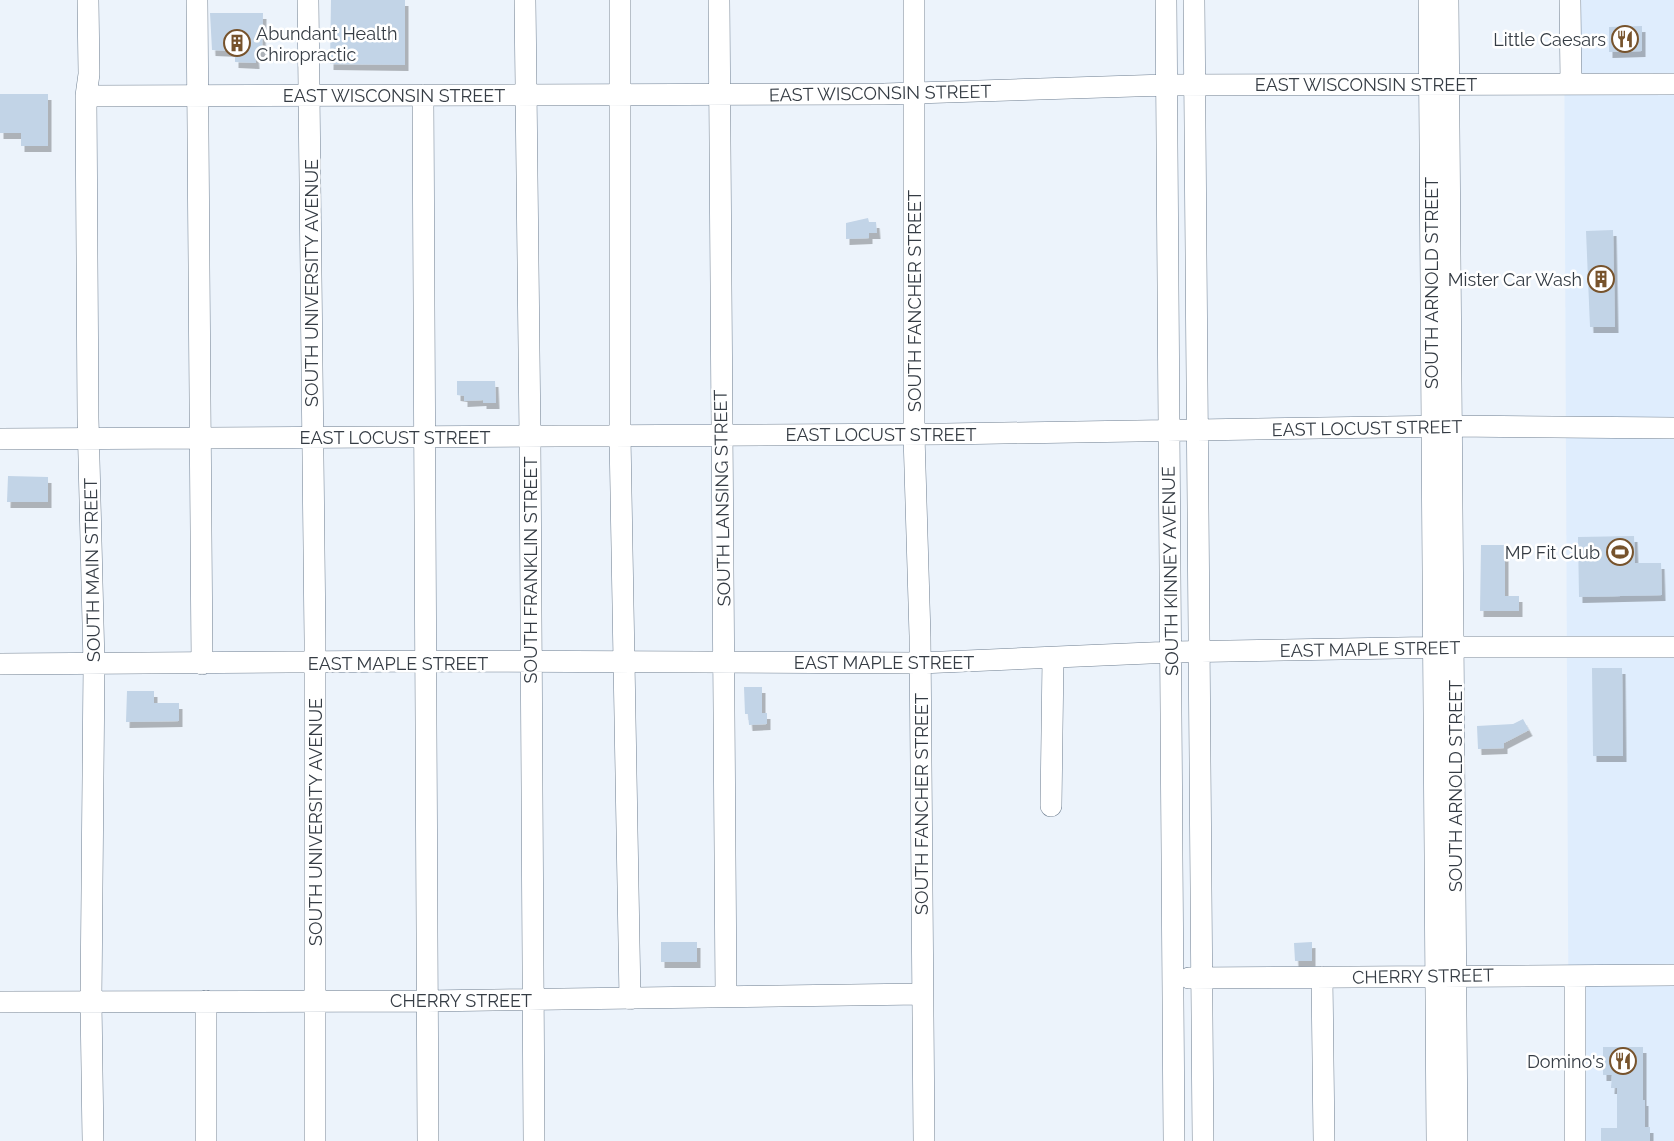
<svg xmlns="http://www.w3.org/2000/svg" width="1674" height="1141" viewBox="0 0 1674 1141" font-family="Raleway,sans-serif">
<defs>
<filter id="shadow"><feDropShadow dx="3.5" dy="6" stdDeviation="0" flood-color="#0004"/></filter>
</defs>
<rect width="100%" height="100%" fill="#ecf3fb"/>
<path fill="#dfedfd" d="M1564 0H1674V1141H1569Z"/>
<path fill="#c2d4e7" filter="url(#shadow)" d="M331 0H405V65L330 64Z
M210 13H263L262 51H255L256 63 235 62V51L212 50Z
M1642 26V51L1609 52V27Z
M0 94H48V146H21V133H0Z
M868 218 869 222H876L877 233H869V238L846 239V223Z
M1613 230 1615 327H1590L1586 231Z
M457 381H495L496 403H483V400L464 401V396L457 395Z
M8 476 48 477V502H7Z
M1634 536 1635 563H1661L1662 595 1579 597 1578 537Z
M1481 545H1505V596H1519V611H1480Z
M1592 668H1622L1623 756H1593Z
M744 687H762V713H767V724L749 725 748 714H745Z
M127 691H154V703H179V721L126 722Z
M1523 719 1529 730 1504 743V748L1478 749 1477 726 1513 724Z
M661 942H697V962H661Z
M1312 942V961H1295L1294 943Z
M1603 1047H1643V1100H1645V1127H1650V1141H1601V1128H1617V1088H1611L1612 1075H1603Z"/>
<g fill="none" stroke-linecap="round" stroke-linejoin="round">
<defs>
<path id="minor" d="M88 0 89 74 86 96 88 418 94 664 91 1001 93 1141
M197 0 202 664
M308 0 315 640V1141
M525 0 530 437 534 1141
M620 0V436L630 999
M719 0 726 996
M914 0V435L920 636 924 1141
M1166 0 1174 1141
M1194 0 1203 1141
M1429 0 1437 1141
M1448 0 1457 1141
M1570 0 1571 84
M423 95 428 1141
M86 96 884 94 1166 85 1674 84
M0 439 945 434 1452 426 1674 428
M0 664 425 661 920 663 1173 652 1454 647H1674
M1051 806 1053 659
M1575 976V1141
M1322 977 1324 1141
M1189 978 1674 975
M0 1002 427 1001 921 994
M206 1141V1001"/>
</defs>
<use href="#minor" stroke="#6f7f91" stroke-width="22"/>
<use href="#minor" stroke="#fff" stroke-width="21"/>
</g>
<defs>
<symbol id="restaurant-ring" viewBox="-11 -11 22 22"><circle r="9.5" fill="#fff" stroke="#77532c" stroke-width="1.5"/><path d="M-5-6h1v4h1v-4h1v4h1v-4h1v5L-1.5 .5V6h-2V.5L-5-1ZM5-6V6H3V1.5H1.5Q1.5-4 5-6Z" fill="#77532c"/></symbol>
<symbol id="building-ring" viewBox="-11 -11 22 22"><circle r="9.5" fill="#fff" stroke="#77532c" stroke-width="1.5"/><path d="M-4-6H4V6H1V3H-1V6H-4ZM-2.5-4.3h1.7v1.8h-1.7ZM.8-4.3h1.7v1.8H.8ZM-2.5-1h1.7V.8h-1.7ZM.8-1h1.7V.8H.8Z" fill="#77532c"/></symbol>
<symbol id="stadium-ring" viewBox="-11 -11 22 22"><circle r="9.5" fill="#fff" stroke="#77532c" stroke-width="1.5"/><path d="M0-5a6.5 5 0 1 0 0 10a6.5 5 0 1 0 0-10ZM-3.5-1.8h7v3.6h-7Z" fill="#77532c"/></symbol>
</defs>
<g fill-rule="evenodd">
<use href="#restaurant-ring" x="1610" y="24" width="30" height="30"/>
<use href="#building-ring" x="222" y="28" width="30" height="30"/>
<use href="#building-ring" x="1586" y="264" width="30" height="30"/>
<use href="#stadium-ring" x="1605" y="537" width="30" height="30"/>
<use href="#restaurant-ring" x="1608" y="1046" width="30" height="30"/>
</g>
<g text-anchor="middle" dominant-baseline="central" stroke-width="5" stroke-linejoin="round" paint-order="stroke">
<g font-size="18" fill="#353c44" stroke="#fff" text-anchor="end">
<text x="256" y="33" text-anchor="start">Abundant Health<tspan x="256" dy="21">Chiropractic</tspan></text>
<text x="1606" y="39">Little Caesars</text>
<text x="1582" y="279">Mister Car Wash</text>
<text x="1600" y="552">MP Fit Club</text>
<text x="1604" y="1061">Domino's</text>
</g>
<g font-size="18" fill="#353c44" stroke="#fff">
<text x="1366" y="84">EAST WISCONSIN STREET</text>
<text transform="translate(880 93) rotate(-1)">EAST WISCONSIN STREET</text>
<text x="394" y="95">EAST WISCONSIN STREET</text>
<text transform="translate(311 283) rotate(-90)">SOUTH UNIVERSITY AVENUE</text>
<text transform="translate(1431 283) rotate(-90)">SOUTH ARNOLD STREET</text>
<text transform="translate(914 301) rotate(-90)">SOUTH FANCHER STREET</text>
<text transform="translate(1367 428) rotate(-1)">EAST LOCUST STREET</text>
<text x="881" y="434">EAST LOCUST STREET</text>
<text x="395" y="437">EAST LOCUST STREET</text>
<text transform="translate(722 498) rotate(-91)">SOUTH LANSING STREET</text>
<text transform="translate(92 570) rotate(-91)">SOUTH MAIN STREET</text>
<text transform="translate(530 570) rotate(-90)">SOUTH FRANKLIN STREET</text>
<text transform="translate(1170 571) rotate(-91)">SOUTH KINNEY AVENUE</text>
<text transform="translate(1370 649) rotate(-1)">EAST MAPLE STREET</text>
<text x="884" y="662">EAST MAPLE STREET</text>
<text x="398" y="663">EAST MAPLE STREET</text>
<text transform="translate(1455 786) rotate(-90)">SOUTH ARNOLD STREET</text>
<text transform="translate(921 804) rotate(-90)">SOUTH FANCHER STREET</text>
<text transform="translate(315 822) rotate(-90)">SOUTH UNIVERSITY AVENUE</text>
<text transform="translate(1423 976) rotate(-1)">CHERRY STREET</text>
<text x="461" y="1000">CHERRY STREET</text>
</g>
</g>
</svg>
